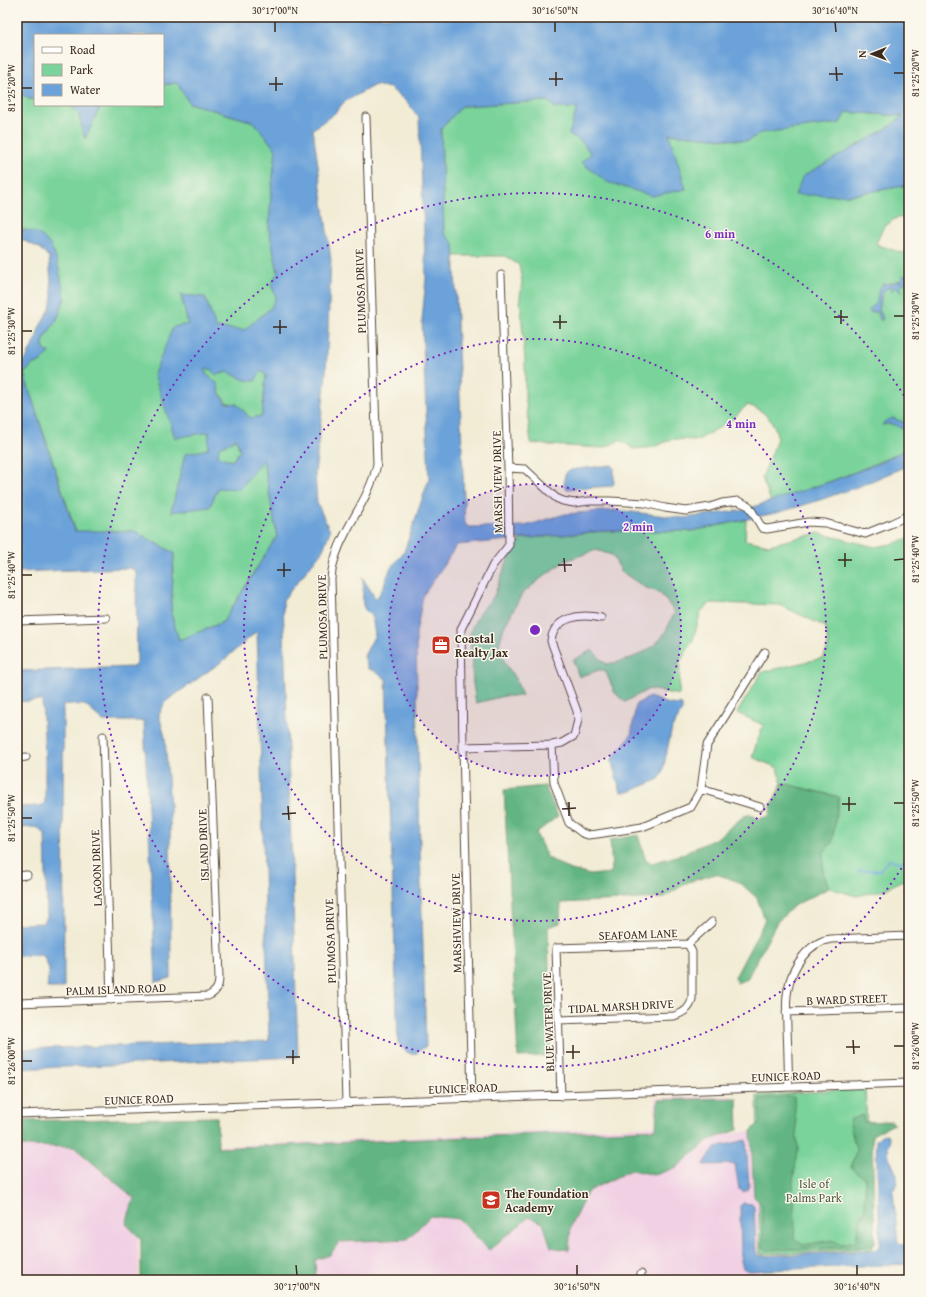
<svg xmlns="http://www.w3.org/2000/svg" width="926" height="1297" viewBox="0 0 926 1297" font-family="'Gentium Book Plus',serif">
<rect width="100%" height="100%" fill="#fbf7ec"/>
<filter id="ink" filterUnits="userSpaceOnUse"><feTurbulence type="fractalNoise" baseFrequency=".025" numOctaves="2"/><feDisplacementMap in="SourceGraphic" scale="8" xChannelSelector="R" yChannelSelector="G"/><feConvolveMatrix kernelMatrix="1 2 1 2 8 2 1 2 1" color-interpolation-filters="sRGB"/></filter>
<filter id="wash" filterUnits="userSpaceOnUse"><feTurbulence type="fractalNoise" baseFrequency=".012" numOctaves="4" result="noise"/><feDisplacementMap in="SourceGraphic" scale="16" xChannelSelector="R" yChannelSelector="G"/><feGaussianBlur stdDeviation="0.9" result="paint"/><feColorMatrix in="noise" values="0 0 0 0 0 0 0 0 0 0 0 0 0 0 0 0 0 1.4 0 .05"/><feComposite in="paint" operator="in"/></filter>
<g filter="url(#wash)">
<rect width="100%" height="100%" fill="#f2ecd5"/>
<path fill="#f1d0e4" d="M732 1096 731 1134 757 1130 761 1277 689 1280H226L221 1146 655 1126V1098Z
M136 1121 139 1280H17V1124Z"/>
<path fill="#79d39a" stroke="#5a7e5c" d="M177 83 189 103 254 122 276 150 271 195 269 230 278 272 271 284 276 297 271 308 244 330 216 328 205 297 181 296 188 324 209 432 208 449 218 488 263 459 277 536 223 622 179 640 171 614 174 553 134 531 76 532 24 374 33 364 41 362 49 352 45 351 43 345 44 339 57 319 64 299 58 267 53 251 25 230H17V91L29 99H35V105H70L78 112 85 139 101 105H163V85Z
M548 101 555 108H577L582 142 591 154 582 162 669 134 748 141 760 133 840 123 846 112 904 116 795 194 851 195 909 185V217L896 218 883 228 876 244 899 252 909 253V275L903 276 900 281H896L878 291V302L869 311 878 313 881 321 883 318 878 308C885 295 877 286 898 287L902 292 900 286 909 280V422L907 424 893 418 883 425C895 421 898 429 909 430V448C865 470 818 486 771 502L762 478C765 470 777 442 777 437 776 421 761 408 747 405L732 420 698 440 672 439 654 447 634 449 620 440 604 448 546 445 531 443 525 395V361L520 297 522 281 519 265 505 256H455L454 244 444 233 441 129 462 106Z
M205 369H210L216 375 227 372 245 380 261 370 266 375 262 416 250 418 237 404 227 403 219 392 218 384 206 374Z
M236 438 240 451 232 461 218 456V447L229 443Z
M746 520 745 540 769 545 818 533 875 547 892 544 909 538V880L901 881 884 890 856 896 829 888 823 872V853L832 842 839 797 782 783 778 768 752 757 763 725 737 713 762 672 823 658 828 648 826 627 780 605 711 603 701 611 693 640 680 662 679 695 649 689 625 702 615 693 605 670H599L579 677 573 660 592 650 606 664C626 662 649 653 662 637 667 630 671 620 675 612L660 593 644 587 622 572 612 555 596 550 565 561 545 575 522 594 504 627 499 645 505 663 516 680 522 696H504L476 703 473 683 470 632 478 615 494 596 506 564 521 539 603 531H692Z
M865 1088 873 1249 760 1254 757 1096Z"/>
<path fill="#62b582" stroke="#4e7050" d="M782 783 839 797 832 842 823 853V872L829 888 795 905 777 922 747 979 737 983 735 977 765 920 757 898 739 882 716 874 688 882 663 898 561 903 560 923 548 927 551 1056 518 1057 504 790 545 786 558 816 536 833 547 857 568 869 590 875 610 873 612 870 610 840 638 835 646 861 652 863 680 855 717 838 744 816 751 814 758 819 769 816 771 806Z
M789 1096 794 1097 798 1150 793 1182 795 1224 794 1239 803 1245 832 1240 841 1244 856 1241 859 1219 865 1210V1179L851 1168 856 1150 849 1120 863 1115 864 1122 892 1121 894 1124 872 1135 875 1243 863 1247 767 1250 763 1249 762 1204 754 1197 751 1131 760 1122V1099Z
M737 1098 738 1130 709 1140 677 1167 655 1175 631 1170 588 1191 571 1225 569 1250 551 1247 543 1223 529 1217 489 1250 459 1219 430 1216 408 1239 339 1242 330 1255 315 1260 316 1280H141V1239L126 1224 134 1198 74 1147 17 1146V1121L217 1117 218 1148 656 1129 658 1100Z"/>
<path fill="#6ba2d9" stroke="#53667c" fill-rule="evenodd" d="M17 17H909V185L851 195H795L803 176 886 129 903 116 846 112 840 123 760 133 748 141 669 134 686 189 652 196 607 182 581 162 591 154 582 142 569 134 577 108H555L548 101 462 106 441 129 444 233 454 244 465 524 469 527 525 526 565 514 615 510 683 518 744 510 832 481 881 462 909 448V465L860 486 814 502 780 512 692 531H603L457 545 423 596 416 634 420 849 426 1046 415 1054 406 1052 398 1043 386 679 373 670 368 669 364 656 375 635 372 616C361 609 362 602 363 590 364 586 363 581 362 577L376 599 383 588 390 569 404 552 429 479 422 320 426 278 419 118 408 103 390 88 375 85 344 102 335 113 313 129 331 260 326 375 315 473 317 503 330 531 323 550 283 600 298 1057 17 1069V1049L269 1041 257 631 224 660 165 702 159 715 165 737 170 807 171 978 156 982 144 721H103L85 705 63 704 64 988H47L49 969 43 955 17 956V924L43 923 47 917 45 834 36 827 17 828V807L41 806 45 802V758L42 700 17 702V671L133 667 137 662 136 571 130 568 17 572V367L26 359 37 336 39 328 50 309 52 296 49 257 39 248 17 237V230C49 228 56 253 61 279 62 285 65 294 64 300 62 307 59 315 56 321 52 328 43 337 43 345 43 346 45 350 45 351L49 352 41 362 33 364 24 374 75 531H134L174 553 171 613 179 640 223 622 277 536 263 459 240 489 218 488 210 507 171 512 185 454 208 449 209 432 175 438 154 374 173 327 188 324 181 295 205 297 216 328 244 330 271 308 276 297 271 284 278 272 269 230 271 195 276 150 254 122 189 103 177 83 163 85V35H35V99H29L17 91ZM205 369H210L216 375 227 372 245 380 255 381 261 371 266 375 262 416 250 418 237 404 226 403 219 392 218 384 206 374ZM236 438 240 451 232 461 218 456 219 447 229 443Z
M70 105H101L85 139 78 112Z
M909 275V280L900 286 902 293 897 287H894L892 291 889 287C879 291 882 300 878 308L883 318 881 321 878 313 874 311 870 313 869 310 877 302C878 296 877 286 884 284 885 283 889 284 891 283 894 283 896 281 900 281L903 276Z
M893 418 907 424 909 422V430C896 429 897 421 882 425L885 421Z
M612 465 614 468V483L612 486 567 489 564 486 565 474 569 470Z
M650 697 668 704 682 705V711L672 728 662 774 659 779 629 792H621L611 760 631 735 636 704Z
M886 1134 889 1136 890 1141 888 1148 889 1157 897 1175V1183L893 1191 898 1243 908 1246 909 1248 908 1264 748 1271 743 1268 741 1261 740 1206 743 1203 752 1204 754 1207 756 1252 760 1256 867 1251 875 1250 879 1247 880 1239 876 1140 881 1135Z
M746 1140 749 1188 744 1192 739 1189 735 1164 703 1165 716 1147Z"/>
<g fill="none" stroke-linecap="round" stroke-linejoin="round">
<path stroke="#6ba2d9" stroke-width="2" d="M858 871 880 870 888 860 909 863"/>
</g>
</g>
<g filter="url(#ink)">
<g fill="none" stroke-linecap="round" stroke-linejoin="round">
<defs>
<path id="street" d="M508 468 525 469 556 498 563 501 574 503 589 501H610L645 503 665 508 686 511 710 507 722 503 738 501 749 506 762 528 767 529 808 522 825 523 865 534 890 524 909 515
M17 621 106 618
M103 736 111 1000
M552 745 554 783 569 823 582 833 588 835 597 834 642 827 691 807 701 789 707 745 765 652
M463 747 552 745 562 743 574 736 578 720 577 711 551 641C554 617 580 613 601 618
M17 758 26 757
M701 789 760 807
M17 876 27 875
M17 1003 208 996C217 992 219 986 219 977L208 697
M786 1012 909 1008
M558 1020 674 1016C683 1013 690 1009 692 999V952L688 944
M789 1087C788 1068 788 1048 787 1029 787 1016 785 1002 788 989 792 967 808 942 831 939L909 936
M561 1096 556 948 688 944 712 922
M472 1099 463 747 461 629 493 565 509 545 508 468 501 275
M346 1103 331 579C334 536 369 505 377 464L366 117
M17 1114 909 1083
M639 1280 641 1274"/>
</defs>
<use href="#street" stroke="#564739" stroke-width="9"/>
<use href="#street" stroke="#fff" stroke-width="7"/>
</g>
</g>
<path fill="none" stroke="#3b2a1e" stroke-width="1.5" d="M275 22V32M555 22V32M835 22 836 32M836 67 837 81M556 72V86M894 73H904M829 74H843M276 77V91M549 79H563M269 84H283M22 88H32M841 310V324M560 315V329M894 316H904M834 317H848M280 320V334M553 322H567M273 327H287M22 331H32M845 553V567M564 558 565 572M838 560H852M894 560 904 559M284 563V577M558 565H572M277 570H291M22 575H32M849 797V811M569 802V816M894 803H904M842 804H856M288 806 289 820M562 809 576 808M282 814 296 813M22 818H32M853 1040 854 1054M573 1045V1059M894 1046H904M846 1047H860M293 1050V1064M566 1052H580M286 1057H300M22 1061H32M296 1265 297 1275M577 1265V1275M857 1265V1275"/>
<circle cx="535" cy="630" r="146" fill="#7b2cbf" fill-opacity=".12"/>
<g fill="none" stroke="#7b2cbf" stroke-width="2" stroke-dasharray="2 4">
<circle cx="535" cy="630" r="146"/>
<circle cx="535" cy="630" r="291"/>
<path d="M908 858A437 437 0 1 1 908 402"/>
</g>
<defs>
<symbol id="office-square" viewBox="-11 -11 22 22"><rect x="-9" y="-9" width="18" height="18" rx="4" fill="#c8321e" stroke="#fbf7ec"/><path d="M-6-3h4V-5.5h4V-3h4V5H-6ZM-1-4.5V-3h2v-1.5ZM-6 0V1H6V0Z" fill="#fff"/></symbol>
<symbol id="school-square" viewBox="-11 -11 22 22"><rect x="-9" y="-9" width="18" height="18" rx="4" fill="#c8321e" stroke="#fbf7ec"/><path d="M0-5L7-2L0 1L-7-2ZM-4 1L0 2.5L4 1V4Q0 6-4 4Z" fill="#fff"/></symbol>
</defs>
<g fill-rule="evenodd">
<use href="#office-square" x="430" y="634" width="22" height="22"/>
<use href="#school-square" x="480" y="1189" width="22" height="22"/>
</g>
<g text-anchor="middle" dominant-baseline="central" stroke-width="3" stroke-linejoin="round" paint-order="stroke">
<g font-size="12" fill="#3b2a1e" stroke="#fbf7ec">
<text transform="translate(360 291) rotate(-92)">PLUMOSA DRIVE</text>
<text transform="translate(497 482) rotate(-91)">MARSH VIEW DRIVE</text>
<text transform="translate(322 617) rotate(-91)">PLUMOSA DRIVE</text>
<text transform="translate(203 845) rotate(-92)">ISLAND DRIVE</text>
<text transform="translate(96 868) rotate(-92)">LAGOON DRIVE</text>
<text transform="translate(456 923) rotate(-91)">MARSHVIEW DRIVE</text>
<text transform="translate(638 934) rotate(-2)">SEAFOAM LANE</text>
<text transform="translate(330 941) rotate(-92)">PLUMOSA DRIVE</text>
<text transform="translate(116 989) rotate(-2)">PALM ISLAND ROAD</text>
<text transform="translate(847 999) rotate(-2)">B WARD STREET</text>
<text transform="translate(621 1006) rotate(-3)">TIDAL MARSH DRIVE</text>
<text transform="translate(548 1022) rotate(-92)">BLUE WATER DRIVE</text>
<text transform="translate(786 1076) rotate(-2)">EUNICE ROAD</text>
<text transform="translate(463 1088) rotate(-2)">EUNICE ROAD</text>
<text transform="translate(139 1099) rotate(-2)">EUNICE ROAD</text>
</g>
<g font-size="12" font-weight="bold" fill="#3b2a1e" stroke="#fbf7ec" text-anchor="start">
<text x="455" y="638">Coastal<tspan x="455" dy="14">Realty Jax</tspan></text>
<text x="505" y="1193">The Foundation<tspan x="505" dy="14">Academy</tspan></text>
</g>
<g font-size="12" fill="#4e5d43" stroke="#fbf7ec">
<text x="814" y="1183">Isle of<tspan x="814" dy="14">Palms Park</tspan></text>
</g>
</g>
<circle cx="535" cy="630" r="6" fill="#7b2cbf" stroke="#fbf7ec" stroke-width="2"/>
<g font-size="12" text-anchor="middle" font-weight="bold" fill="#7b2cbf" stroke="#fbf7ec" stroke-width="3" stroke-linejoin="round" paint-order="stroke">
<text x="720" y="238">6 min</text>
<text x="741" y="428">4 min</text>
<text x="638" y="531">2 min</text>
</g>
<rect width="926" height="1297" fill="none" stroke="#fbf7ec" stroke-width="44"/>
<rect x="34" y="34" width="130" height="72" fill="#fbf7ec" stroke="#aea59a"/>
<rect x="42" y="47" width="20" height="6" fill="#ffffff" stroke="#aea59a"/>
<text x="70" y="54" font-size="12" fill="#3b2a1e">Road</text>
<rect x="42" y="64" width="20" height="12" fill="#79d39a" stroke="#aea59a"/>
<text x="70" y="74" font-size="12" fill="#3b2a1e">Park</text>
<rect x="42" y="84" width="20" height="12" fill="#6ba2d9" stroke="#aea59a"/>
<text x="70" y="94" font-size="12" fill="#3b2a1e">Water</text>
<g transform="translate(872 54) rotate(269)" stroke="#fbf7ec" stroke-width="3" paint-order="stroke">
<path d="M0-3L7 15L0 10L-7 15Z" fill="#3b2a1e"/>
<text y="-6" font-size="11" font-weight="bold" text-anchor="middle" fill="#3b2a1e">N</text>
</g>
<rect x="22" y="22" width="882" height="1253" fill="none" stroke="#3b2a1e" stroke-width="1.5"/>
<g font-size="10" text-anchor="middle" fill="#3b2a1e">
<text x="275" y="14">30°17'00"N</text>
<text x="555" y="14">30°16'50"N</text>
<text x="835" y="14">30°16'40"N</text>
<text transform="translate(915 73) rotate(-90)" y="4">81°25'20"W</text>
<text transform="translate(11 88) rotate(-90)" y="4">81°25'20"W</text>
<text transform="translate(915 316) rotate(-90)" y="4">81°25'30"W</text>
<text transform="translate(11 331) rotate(-90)" y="4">81°25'30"W</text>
<text transform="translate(915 559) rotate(-90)" y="4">81°25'40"W</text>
<text transform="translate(11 575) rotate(-90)" y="4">81°25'40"W</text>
<text transform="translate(915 803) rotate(-90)" y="4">81°25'50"W</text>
<text transform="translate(11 818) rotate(-90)" y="4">81°25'50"W</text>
<text transform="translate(915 1046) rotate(-90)" y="4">81°26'00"W</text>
<text transform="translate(11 1061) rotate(-90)" y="4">81°26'00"W</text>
<text x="297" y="1290">30°17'00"N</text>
<text x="577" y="1290">30°16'50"N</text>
<text x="857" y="1290">30°16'40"N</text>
</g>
</svg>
